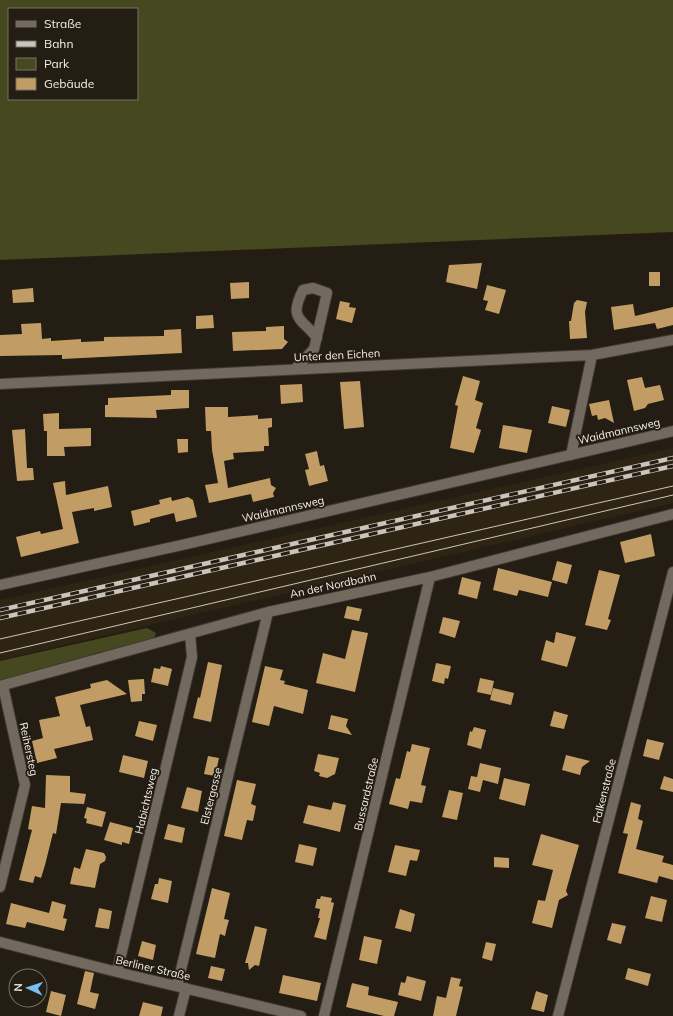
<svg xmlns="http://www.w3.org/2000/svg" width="673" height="1016" viewBox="0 0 673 1016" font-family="Mulish,sans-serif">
<rect width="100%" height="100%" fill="#241d13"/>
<path fill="#2e2414" d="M673 448V503L0 660V600Z"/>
<path fill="#46481f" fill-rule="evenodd" d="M0 0H673V232L0 260ZM9 9H137V99H9Z
M147 628 156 633 153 642 96 653 75 661 10 679 0 680V661Z"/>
<path fill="#c19d65" d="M482 263 477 289 446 282 449 265Z
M649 272H660V286H649Z
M249 282V298L231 299 230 283Z
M487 285 506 290 499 314 485 310 488 301 483 300Z
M33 288 34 302 13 303 12 290Z
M577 300 587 302 585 312 587 338 570 339 569 321H571L574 303Z
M340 301 350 303 349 307 356 308 352 323 336 319Z
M633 304 635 316 673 307V325L657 329 655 323 614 330 611 307Z
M213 315 214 328 196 329V316Z
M41 323 42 339 51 338V341L81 339V342L104 341V337L164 336V330L181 329 182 353 62 359V355L0 356V335L22 334 21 324Z
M284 326V339L288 342 282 349 233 351 232 332 266 331V327Z
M463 376 480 381 475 400 483 403 476 428 481 430 474 453 450 448 458 406 455 405Z
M642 377 645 388 660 385 664 400 648 404 645 408 634 411 627 380Z
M360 381 364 427 344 429 340 382Z
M302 384 303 402 281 404 280 385Z
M171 390H189V408L156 410 157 418 105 417V405H108V398L171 395Z
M609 400 614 423 605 418 598 420 597 415 592 416 589 404Z
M552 406 570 410 566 427 548 423Z
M205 407H228V417L258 415V419L272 418V427L268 428 269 446H264V451L233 453 234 459 224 461 228 488 270 478 271 485 276 488 273 493 274 497 253 502 251 494 209 503 205 485 218 483 212 450 211 431H206Z
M59 413V429L91 428V446L64 447 65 456H47V431H44L43 414Z
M503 425 532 430 527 453 499 448Z
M25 429 27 468H33L34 480 17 481 12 430Z
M177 439H188V452L178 453Z
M317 451 320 466 324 465 328 481 309 486 305 470 309 469 305 454Z
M65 481 66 495 108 486 112 507 94 511V508L72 512 79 543 21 557 16 537 40 531 41 534 63 529 53 483Z
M171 497 172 501 188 497 193 500 197 517 176 522 174 513 150 519V522L134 526 131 511 160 504 159 500Z
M651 534 655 556 625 563 620 542Z
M557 561 572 565 567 584 552 580Z
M498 568 552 582 548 597 519 590 517 596 493 590Z
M599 570 620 575 608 619 611 620 607 630 585 625Z
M462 577 481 582 477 599 458 594Z
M347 606 362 609 359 621 344 618Z
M443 617 460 621 455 638 439 633Z
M352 630 368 633 355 692 316 683 323 653 345 659Z
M556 632 576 637 567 667 541 660 546 640 554 643Z
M208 662 222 665 211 722 193 718 198 697 200 698Z
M436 663 451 666 448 679 445 678 444 684 432 681Z
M161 666 172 669 168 686 151 682 154 668 160 669Z
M265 666 283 670 280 680 285 681 284 684 308 690 303 714 274 706 269 726 252 722Z
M480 678 494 681 491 695 477 692Z
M144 679 145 694H142V701L131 702 128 680Z
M107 680 127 694 80 705 86 727 90 726 93 740 54 749 57 758 37 763 32 741 43 738 39 720 60 716 55 697 91 688 90 684Z
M493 688 514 693 511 705 490 700Z
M554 711 568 715 564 729 550 726Z
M331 715 348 719 346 726 352 735 328 729Z
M139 721 157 725 153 741 135 736Z
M474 727 486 730 481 749 467 745 470 731 472 732Z
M647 739 664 743 659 760 643 756Z
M412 744 430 748 421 785 426 786 422 803 410 801 408 809 389 804 396 778 400 779 407 751 410 752Z
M318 754 339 758 335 774 327 778 319 776 320 773 314 771Z
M123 755 148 761 144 778 119 772Z
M566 755 590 761 582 767 580 775 562 770Z
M208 756 219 758 215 776 204 774Z
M480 763 501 768 498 784 483 780 480 792 468 789 471 776 477 777Z
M46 775 70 776V792L86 794 84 804 61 803 56 834 53 833 45 865 41 878 35 876 33 883 19 880 32 830 28 829 32 806 45 808Z
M664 776 673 779V792L660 789Z
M504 778 530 784 525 806 499 799Z
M237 780 256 784 251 804 256 806 253 821 247 820 242 840 224 836Z
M187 787 202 791 198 812 181 808Z
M449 790 463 793 457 820 442 817Z
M333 802 346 805 340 832 303 823 308 805 331 810Z
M631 802 641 805 638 819 643 821 636 849 664 856 662 862 673 865V880L659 876 657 883 618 873 628 834 623 833Z
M87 807 106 812 102 827 86 823 87 819 84 818Z
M110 822 133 828 129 844 122 842V845L104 840Z
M168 824 185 828 182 843 164 839Z
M541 834 579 845 566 891 568 895 559 900 552 928 532 923 538 900 545 901 553 870 532 865Z
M299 844 317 848 313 866 295 862Z
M395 845 420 850 417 861 410 860 406 876 388 872Z
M86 849 104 853 106 857 105 861 100 864 95 888 70 884 74 867 80 869Z
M494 857 509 858V868L494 867Z
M159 878 172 881 168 903 151 899 155 884H158Z
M212 888 230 893 224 919 229 920 227 927 225 936 220 934 215 958 196 954Z
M321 896 332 898 331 902 334 903 326 940 314 937 320 918H318L320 909 315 908 317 899H320Z
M651 896 667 900 662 922 645 918Z
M52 901 66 905 63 918 67 919 64 931 27 922 25 928 6 924 11 903 49 913Z
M99 908 112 911 109 929 95 927Z
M400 909 415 914 411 932 395 928Z
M612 923 626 926 621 944 607 940Z
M255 926 267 929 259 966 255 965 249 970 248 963H245Z
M364 936 382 940 377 964 359 960Z
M142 941 156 945 153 960 138 956Z
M486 942 496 944 492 961 482 958Z
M211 966 225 969 222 981 208 978Z
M628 968 651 974 648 986 625 979Z
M85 971 94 973 90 992 99 994 95 1009 77 1004Z
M283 975 321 983 317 1001 279 993Z
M407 976 426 981 421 1001 398 995 401 982 405 983Z
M451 977 461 979 459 986 463 987 456 1016H433L437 996 446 998Z
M352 983 369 987 368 995 398 1002 394 1016H384L346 1007Z
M51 991 66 995 61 1016 46 1012Z
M536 991 548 995 544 1012 531 1009Z
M143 1002 163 1007 161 1016H139Z"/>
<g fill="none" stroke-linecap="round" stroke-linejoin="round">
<defs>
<path id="minor" d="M296 368 314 349 327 293 313 288 303 290C288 320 302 318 317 338
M0 384 592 355 673 340
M571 455 592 355
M0 585 182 545 673 431
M0 686 268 612 430 577 673 514
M0 887 25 785 3 686
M0 942 117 972 301 1016
M117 972 192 657 190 634
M177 986 268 612
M179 1016 186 988
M324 1016 430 577
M558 1016 673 572"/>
</defs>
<use href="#minor" stroke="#403a35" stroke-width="12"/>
<use href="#minor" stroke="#726a5e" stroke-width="10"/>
<path stroke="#c9c5bd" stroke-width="1" d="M0 639 673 486
M0 653 673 495"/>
<defs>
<path id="rail" d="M0 610 673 458
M0 618 673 466"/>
</defs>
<use href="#rail" stroke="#c9c5bd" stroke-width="4.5"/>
<use href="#rail" stroke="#241d13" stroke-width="3" stroke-dasharray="9" stroke-linecap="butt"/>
</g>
<g text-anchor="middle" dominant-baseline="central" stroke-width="4" stroke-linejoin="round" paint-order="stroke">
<g font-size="11" fill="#f3efe8" stroke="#241d13">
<text transform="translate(337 355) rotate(-3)">Unter den Eichen</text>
<text transform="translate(619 431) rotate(-13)">Waidmannsweg</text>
<text transform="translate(283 509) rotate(-13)">Waidmannsweg</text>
<text transform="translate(333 585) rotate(-12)">An der Nordbahn</text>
<text transform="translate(29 749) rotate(78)">Reihersteg</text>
<text transform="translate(604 791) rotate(-76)">Falkenstraße</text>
<text transform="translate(366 794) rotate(-77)">Bussardstraße</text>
<text transform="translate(211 796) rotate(-76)">Elstergasse</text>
<text transform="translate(146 801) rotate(-77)">Habichtsweg</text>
<text transform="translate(153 968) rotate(13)">Berliner Straße</text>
</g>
</g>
<rect x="8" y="8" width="130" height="92" fill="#241d13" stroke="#777168"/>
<rect x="16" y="21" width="20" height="6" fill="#726a5e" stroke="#777168"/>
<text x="44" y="28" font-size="12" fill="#f3efe8">Straße</text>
<rect x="16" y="41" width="20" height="6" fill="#c9c5bd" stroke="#777168"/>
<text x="44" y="48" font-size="12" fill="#f3efe8">Bahn</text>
<rect x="16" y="58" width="20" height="12" fill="#46481f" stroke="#777168"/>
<text x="44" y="68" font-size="12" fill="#f3efe8">Park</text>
<rect x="16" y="78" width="20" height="12" fill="#c19d65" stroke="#777168"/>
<text x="44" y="88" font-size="12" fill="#f3efe8">Gebäude</text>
<g transform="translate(28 988) rotate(273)"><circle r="19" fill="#241d13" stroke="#777168"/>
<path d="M0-3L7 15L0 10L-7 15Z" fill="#75c0f6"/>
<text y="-6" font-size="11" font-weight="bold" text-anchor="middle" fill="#f3efe8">N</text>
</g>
</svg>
